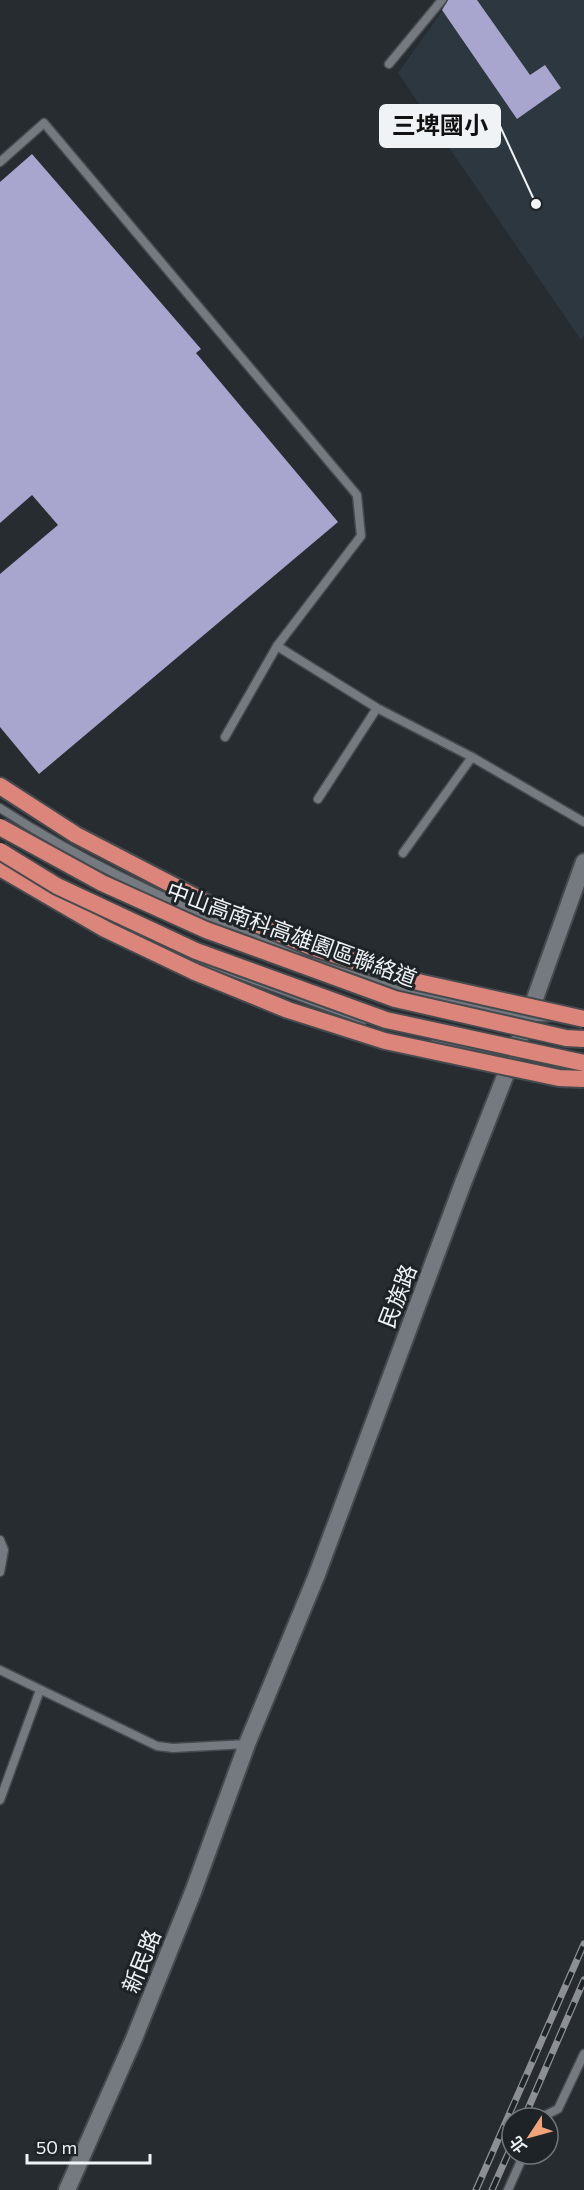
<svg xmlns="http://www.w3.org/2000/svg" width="584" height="2190" viewBox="0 0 584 2190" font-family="Commissioner,'Noto Sans TC',sans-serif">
<rect width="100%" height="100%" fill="#272c31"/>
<path fill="#2d3740" d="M450 0H584V335L581 340 398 73Z"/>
<path fill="#a8a6ce" d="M448 0H477L530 75 545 65 561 88 517 119 442 10Z
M32 154 201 349 196 353 338 522 39 774 0 727V574L58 525 32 495 0 523V182Z"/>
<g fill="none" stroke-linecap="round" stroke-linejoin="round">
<defs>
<path id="service" d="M389 64 442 0
M0 162 44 123 357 495 361 536 277 646 225 737
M277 646 377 708 472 757 584 822
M318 799 377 708
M0 808C99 872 207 920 319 959 365 975 410 991 457 1002 488 1009 519 1019 551 1017
M403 853 472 757
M202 961 364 1020
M435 1038 515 1060
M0 1540 4 1550 0 1572
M0 1670 157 1746 173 1748 247 1744
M0 1800 40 1690
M540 2118 558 2109 584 2054
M508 2190 524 2154"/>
<path id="tertiary" d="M67 2190 133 2041 193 1892 247 1744 316 1577 463 1183 528 1018 584 862"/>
<path id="trunk" d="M0 786 76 835 209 904
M0 868 105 929 195 972"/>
</defs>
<use href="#service" stroke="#464a4e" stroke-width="11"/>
<use href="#tertiary" stroke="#464a4e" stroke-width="20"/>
<use href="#trunk" stroke="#464a4e" stroke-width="20"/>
<use href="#service" stroke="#747a80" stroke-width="8"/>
<use href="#tertiary" stroke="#747a80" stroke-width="16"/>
<use href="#trunk" stroke="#dc857a" stroke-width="16"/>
<defs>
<path id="rail" d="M524 2118 584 1980
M476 2190 584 1944
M492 2190 512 2145"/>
</defs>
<use href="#rail" stroke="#8c9094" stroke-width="7"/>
<use href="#rail" stroke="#1d2327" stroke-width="4.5" stroke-dasharray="14" stroke-linecap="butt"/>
<defs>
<path id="trunk-bridge" d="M0 827 102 883 206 930 395 999 566 1038 584 1039
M0 851 57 886 196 951 386 1020 584 1063
M209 904 311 947 418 982 584 1019
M195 972 288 1010 385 1041 559 1078 584 1079"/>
</defs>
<use href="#trunk-bridge" stroke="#464a4e" stroke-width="20" stroke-linecap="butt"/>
<use href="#trunk-bridge" stroke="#dc857a" stroke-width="16"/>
</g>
<g text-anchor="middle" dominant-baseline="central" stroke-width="6" stroke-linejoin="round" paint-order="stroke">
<g font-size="22" fill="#eff3f6" stroke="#1d2327">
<text transform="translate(292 934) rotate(20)">中山高南科高雄園區聯絡道</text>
<text transform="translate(397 1296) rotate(-69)">民族路</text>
<text transform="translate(141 1961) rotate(-68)">新民路</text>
</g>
</g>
<path fill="none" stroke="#eff3f6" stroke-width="2" d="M536 204L500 126"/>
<circle fill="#eff3f6" stroke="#1d2327" stroke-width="2" cx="536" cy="204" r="6"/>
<rect fill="#eff3f6" stroke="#eff3f6" stroke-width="2" x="380" y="105" width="120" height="42" rx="6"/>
<g font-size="24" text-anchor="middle" font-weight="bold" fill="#111">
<text x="440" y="134">三埤國小</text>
</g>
<g transform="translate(530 2136) rotate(234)"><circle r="28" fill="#1d2327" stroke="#71767a" stroke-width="1.5"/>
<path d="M0-4.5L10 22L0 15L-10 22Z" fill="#f0a279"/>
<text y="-9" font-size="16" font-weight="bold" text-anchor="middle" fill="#eff3f6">北</text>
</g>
<path d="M27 2154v9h123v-9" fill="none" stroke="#eff3f6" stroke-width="3"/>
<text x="36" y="2154" font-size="18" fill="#eff3f6" stroke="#1d2327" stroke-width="4.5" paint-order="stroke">50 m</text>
</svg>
